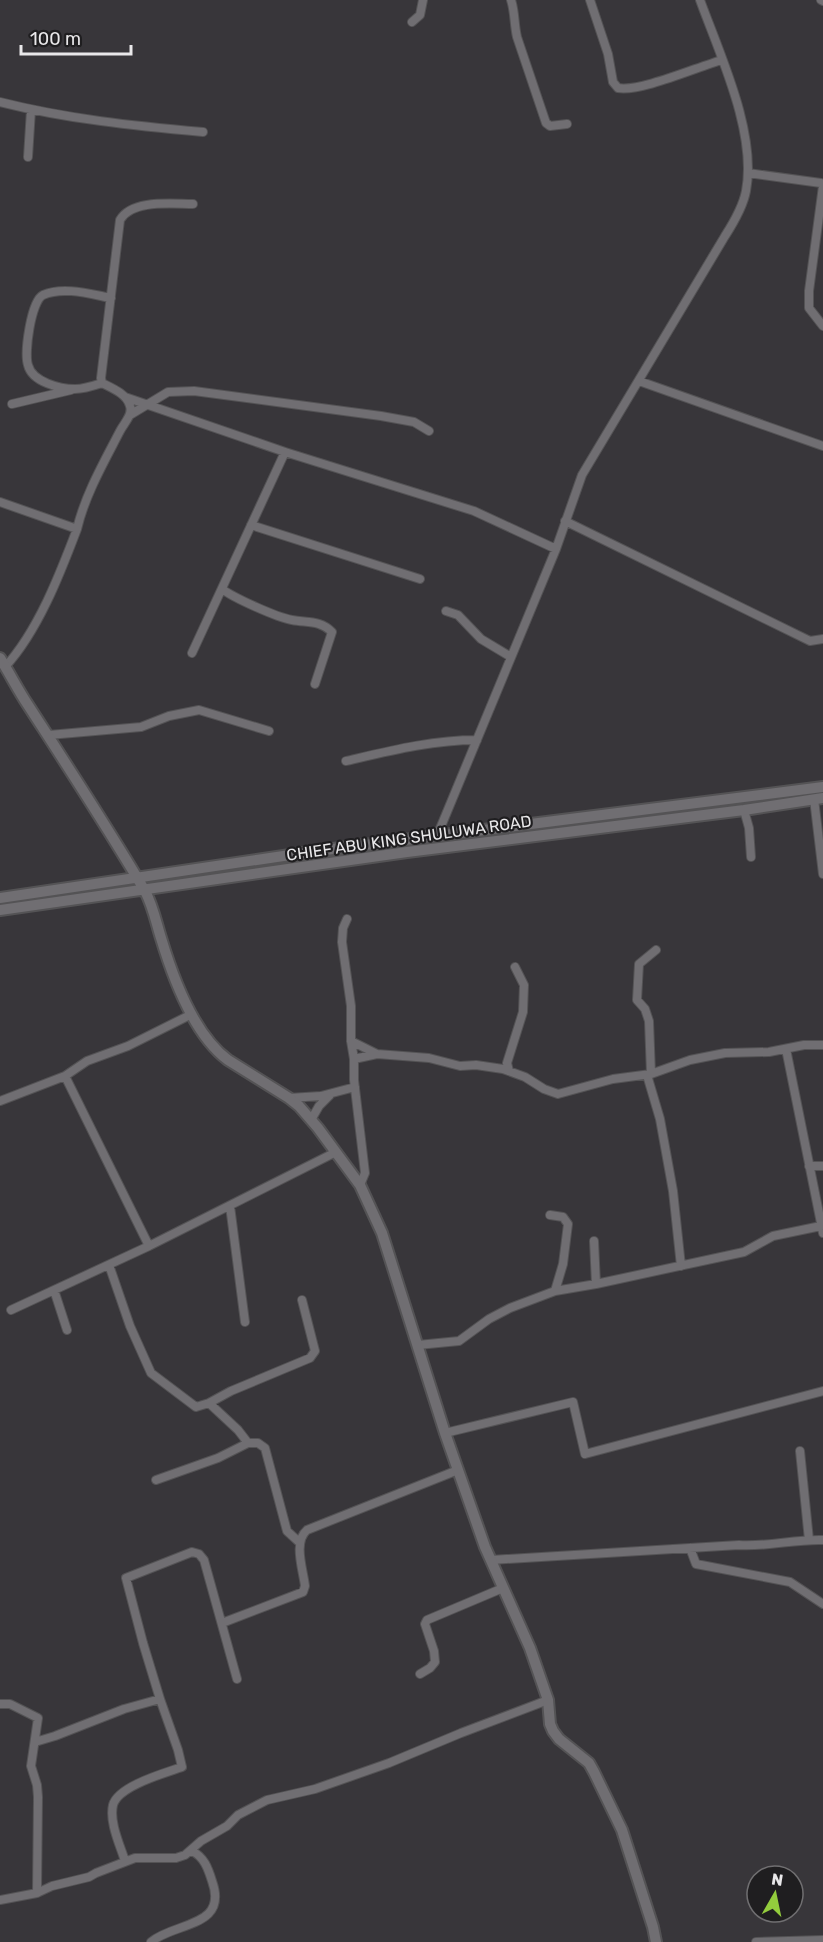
<svg xmlns="http://www.w3.org/2000/svg" width="823" height="1942" viewBox="0 0 823 1942" font-family="Rubik,sans-serif">
<rect width="100%" height="100%" fill="#38363a"/>
<g fill="none" stroke-linecap="round" stroke-linejoin="round">
<defs>
<path id="minor" d="M511 0C515 12 514 24 517 37L546 123 550 126 567 124
M590 0 608 54 613 82 618 88C641 92 697 67 722 60
M821 0 823 1
M412 22 420 15 423 0
M0 102C67 119 135 126 203 132
M28 157 31 110
M748 173 821 183 823 186 809 291V308L823 326
M639 381 823 446
M102 383C93 386 84 389 75 389 60 389 32 382 28 365 24 353 31 301 43 295 63 286 90 294 111 298
M125 397 285 452 474 511 556 549
M12 404 71 390
M130 415 168 392 194 391 381 416 414 422 429 431
M0 502 77 529C85 495 104 462 120 431 124 423 133 415 130 406 127 394 112 388 102 383L101 378 120 220C132 199 172 204 193 204
M565 521 810 641 823 639
M251 525 420 579
M222 589C234 598 276 617 292 620 307 623 320 620 332 632L315 684
M446 611 458 615 481 639 511 657
M192 653 285 452
M5 667C38 631 60 574 77 529
M49 735 141 727 169 716 199 710 269 731
M346 761C389 751 432 740 477 740
M814 799 823 874
M744 810 749 828 751 857
M437 836 556 549 582 475 725 236C734 222 743 207 746 191 757 133 720 55 700 0
M347 919 343 928 342 942 351 1006V1041L354 1059V1080L365 1173 360 1185
M351 1041 377 1054
M786 1049 823 1233
M354 1059 377 1054 429 1058 460 1066 476 1065 503 1069 525 1077 544 1089 558 1094 613 1079 651 1074 690 1060 725 1053 769 1052 804 1045H823
M509 1071 507 1063 523 1012 524 985 515 967
M651 1074 649 1021 645 1009 637 1000 639 964 656 950
M647 1075 660 1119 673 1191 681 1266
M65 1076 149 1246
M289 1098 321 1096 355 1087
M0 1101 65 1076 87 1061 128 1046 192 1014
M311 1120 319 1106 330 1095
M809 1166H823
M230 1206 245 1322
M550 1215 563 1217 568 1224 563 1264 555 1291
M594 1241 596 1284
M109 1265 130 1326 151 1373 196 1407 209 1403 231 1391 310 1358 315 1351 302 1300
M54 1290 67 1330
M11 1310 149 1246 336 1152
M418 1345 459 1341 489 1319 510 1308 555 1291 596 1284 744 1252 773 1236 821 1226
M209 1403 238 1430 248 1443H258L265 1448 287 1531 299 1542
M445 1433 573 1402 585 1454 823 1391
M800 1451 809 1540
M156 1480 218 1458 248 1443
M690 1548 696 1564 790 1582 823 1604
M491 1560 739 1545C767 1547 795 1539 823 1540
M222 1623 303 1592 305 1586C303 1569 293 1542 307 1530L458 1470
M420 1674 430 1668 435 1662 434 1651 425 1624 427 1620 503 1588
M160 1699 143 1643 126 1578 192 1552 199 1554 204 1560 237 1679
M0 1704H10L38 1718 31 1766 37 1785 38 1797 37 1893
M35 1742 55 1736 124 1709 160 1699 178 1750 182 1767C165 1773 118 1786 113 1805 109 1822 120 1845 125 1861
M0 1900 37 1893 52 1886 89 1877 96 1873 135 1858H176L185 1855 201 1841 227 1826 238 1815 267 1800 315 1789 389 1763 461 1733 548 1700
M151 1942C174 1922 229 1928 212 1881 208 1868 204 1857 192 1851
M756 1942 823 1940"/>
<path id="tertiary" d="M0 658C10 674 18 690 28 705 68 767 108 828 145 891 153 906 156 922 161 938 173 978 194 1035 228 1060L289 1098 299 1106 318 1128 360 1185 382 1233 445 1433 485 1547 530 1648 548 1700 550 1724 553 1731 559 1739 589 1763 594 1772 622 1830 653 1927 656 1942
M0 898 317 851 823 787
M0 910 407 852 744 810 823 798"/>
</defs>
<use href="#minor" stroke="#545355" stroke-width="10"/>
<use href="#tertiary" stroke="#545355" stroke-width="14"/>
<use href="#minor" stroke="#706e72" stroke-width="8"/>
<use href="#tertiary" stroke="#706e72" stroke-width="10"/>
</g>
<g text-anchor="middle" dominant-baseline="central" stroke-width="4.5" stroke-linejoin="round" paint-order="stroke">
<g font-size="16" fill="#e9e8ea" stroke="#1f1e20">
<text transform="translate(409 838) rotate(-8)">CHIEF ABU KING SHULUWA ROAD</text>
</g>
</g>
<g transform="translate(775 1894) rotate(9)"><circle r="28" fill="#1f1e20" stroke="#706f71" stroke-width="1.5"/>
<path d="M0-4.5L10 22L0 15L-10 22Z" fill="#93cc3d"/>
<text y="-9" font-size="16" font-weight="bold" text-anchor="middle" fill="#e9e8ea">N</text>
</g>
<path d="M21 45v9h110v-9" fill="none" stroke="#e9e8ea" stroke-width="3"/>
<text x="30" y="45" font-size="18" fill="#e9e8ea" stroke="#1f1e20" stroke-width="4.5" paint-order="stroke">100 m</text>
</svg>
